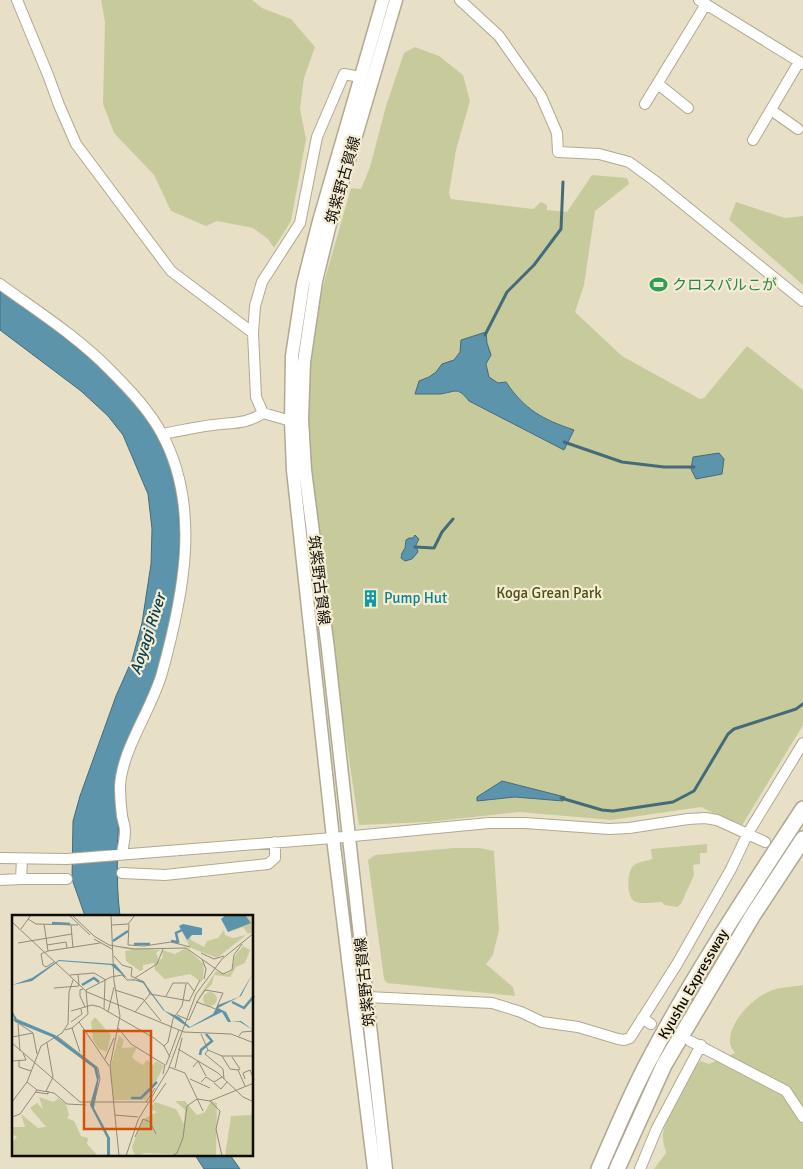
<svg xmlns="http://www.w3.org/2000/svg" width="803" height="1169" viewBox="0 0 803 1169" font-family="Signika,'Noto Sans JP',sans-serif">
<rect width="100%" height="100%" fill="#e8e0c6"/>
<path fill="#c7cb9c" d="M101 0H252L262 8 291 19 315 47 304 78 300 109 306 139 291 221 274 248 268 239 253 228 217 221 206 226 171 211 154 175 114 133 103 104 105 22Z
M415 47 439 56 463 75 470 101 456 150 449 193 451 199 533 209 541 202 547 205V210L567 212 592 175 627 178 629 184 595 211 584 285 575 312 622 356 700 399 704 398 747 346 803 390V725L741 827 701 807 611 820 519 812 428 822 359 825 331 641 308 455 311 328 351 188 361 189 370 167 386 106 404 53Z
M736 202 785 218 803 216V285L729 220Z
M707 844V853H700V864L693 865 694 875 681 904 677 907 664 905 662 902C654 902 640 905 634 901 626 895 627 873 633 866 637 862 646 861 652 859L651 849Z
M454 848H480L494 851 499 930 493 955 486 964 513 987 515 996 387 983 384 979 368 860 375 855Z
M803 985V1169H654L666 1153C665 1148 662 1140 663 1134 665 1121 691 1067 701 1061L709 1064 735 1053C733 1050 730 1046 730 1043 728 1023 752 999 768 992 779 987 792 987 803 985Z"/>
<path fill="#5c94ac" stroke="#456b7a" d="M0 290C51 325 123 379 156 432 196 497 178 609 155 678 149 696 142 713 135 731 131 740 125 749 122 758 119 769 121 784 120 796 118 836 115 876 120 916H85L72 879 73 821 80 796 116 696 132 660 142 623 151 564 152 529 148 494 123 435 108 416 81 391 0 330Z
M486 332 487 343 491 355 486 364 489 377 498 383 506 382C525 410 542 419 574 430L564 450 469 401C457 386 456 392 440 394 432 394 423 394 415 394L419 381 429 377 436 372 442 364 454 360 460 352 461 340Z
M719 453 724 459 722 474 696 479 691 469 693 457Z
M415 535 419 539 416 545 418 552 412 559 405 561 401 558 402 553 405 548 406 540 409 538H413Z
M502 781 565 797 563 801 515 797 477 801V797Z
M195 1155H230L240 1169H204Z"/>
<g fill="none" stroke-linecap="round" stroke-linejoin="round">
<path stroke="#456b7a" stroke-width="3" d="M485 335 507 292 534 265 561 229 563 182
M564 442 622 462 664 467H694
M415 547 434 548 442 532 453 519
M561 798 602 810 613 811 673 802 694 791 728 734 734 729 796 709 803 704"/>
<defs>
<path id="minor" d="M17 0 48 75 59 105 76 144 171 271 253 333 256 397 263 413 291 421
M460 0 499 36 541 96 557 133 558 152 599 154 629 162 655 181 803 301
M699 0 803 64
M658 84 688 108
M645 104 706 4
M771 110 798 129
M753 140 799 62
M0 284C37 311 78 337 110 370 129 389 149 410 162 434 202 508 183 597 162 673 152 709 122 749 120 786 120 796 121 807 122 816 123 821 125 826 125 831 125 839 123 846 122 854
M253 333 255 306 262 282 300 223 317 137 344 74 360 77
M162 434C179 431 196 427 213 425 233 422 245 425 263 413
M0 858 67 859 333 838 489 823H525L609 829 629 828 688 819 705 818 717 820 765 842
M122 873 165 875 268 864 275 858V842
M21 879H67
M0 880 21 879 22 859
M367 997 492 1003 521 1012 542 1022 578 1027 618 1039 624 1040 630 1038 677 964 731 869 748 833 803 743
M642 1018 651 1024
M690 1041 786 1091 803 1117
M640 1169 657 1128 701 1045"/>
<path id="major" d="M374 1169 333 838 293 470 291 421 292 356 303 284 319 221 383 0
M386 1169 328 649 305 470 302 419 304 362 316 281 330 224 396 0"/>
<path id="highway" d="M599 1169C615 1133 630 1096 648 1062 694 974 749 892 803 809
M617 1169 664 1065 753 915 803 839"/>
</defs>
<use href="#minor" stroke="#b0a890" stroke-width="12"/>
<use href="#major" stroke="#b0a890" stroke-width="15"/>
<use href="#highway" stroke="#b0a890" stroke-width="18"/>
<use href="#minor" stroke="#fff" stroke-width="10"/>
<use href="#major" stroke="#fff" stroke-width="12"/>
<use href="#highway" stroke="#fff" stroke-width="15"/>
</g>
<defs>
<symbol id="stadium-bare" viewBox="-9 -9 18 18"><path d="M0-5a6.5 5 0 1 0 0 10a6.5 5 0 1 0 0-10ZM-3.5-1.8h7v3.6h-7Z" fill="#2e9e5b" stroke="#f5edd3" stroke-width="2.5" paint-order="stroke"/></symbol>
<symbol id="building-bare" viewBox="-9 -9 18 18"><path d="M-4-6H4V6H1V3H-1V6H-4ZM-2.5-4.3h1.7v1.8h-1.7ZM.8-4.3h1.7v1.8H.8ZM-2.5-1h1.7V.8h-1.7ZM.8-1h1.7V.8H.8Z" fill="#0f9aa8" stroke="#f5edd3" stroke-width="2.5" paint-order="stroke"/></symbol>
</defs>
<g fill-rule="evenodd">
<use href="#stadium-bare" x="646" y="272" width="25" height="25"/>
<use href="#building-bare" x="358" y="586" width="25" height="25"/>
</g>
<g text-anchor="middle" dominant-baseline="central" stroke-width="4.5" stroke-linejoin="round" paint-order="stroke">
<g font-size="15" fill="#0f0c05" stroke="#f5edd3">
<text transform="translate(343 180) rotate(-74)">筑紫野古賀線</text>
<text transform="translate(319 580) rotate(83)">筑紫野古賀線</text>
<text transform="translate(365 982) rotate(-96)">筑紫野古賀線</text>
<text transform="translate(693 984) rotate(-60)">Kyushu Expressway</text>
</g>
<g font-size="15" fill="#27864d" stroke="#f5edd3" text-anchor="start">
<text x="672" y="285">クロスパルこが</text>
</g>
<g font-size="15" fill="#4e5015" stroke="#f5edd3">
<text x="549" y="593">Koga Grean Park</text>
</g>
<g font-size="15" fill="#0d838f" stroke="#f5edd3" text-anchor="start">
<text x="384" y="598">Pump Hut</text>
</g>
<g font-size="16" font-style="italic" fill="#073b4d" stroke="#f5edd3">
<text transform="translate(148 634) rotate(-72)">Aoyagi River</text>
</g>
</g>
<g transform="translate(12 915)">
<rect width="241" height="241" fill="#e8e0c6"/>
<path d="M233 0H241V17L236 19 231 12 215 19 238 7ZM212 15 213 20 221 23 234 20 205 43 177 32 175 25 178 21 179 25 192 32 195 26 206 23ZM231 31 238 35 233 48 224 52 218 62 202 60 200 69 184 86 204 56 215 59 220 56 223 41ZM103 32 148 35 144 38 147 46 151 42 150 35 163 39 174 33 192 49 191 64 189 67 178 59 153 64 143 55 142 48 131 50V55L128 56 114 46 113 36 120 35ZM191 84a7 7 0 1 1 14 0a7 7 0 1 1-14 0ZM83 102 99 120 95 137 87 134 81 125 79 107ZM107 120 112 125 110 133 125 132 120 142 124 146 131 150 135 145 141 150 144 146 152 151 134 185H102L98 154ZM27 182 42 187 46 183 54 189 57 200 55 203 62 206 69 221 76 223 75 229 86 241H0V227L5 222 0 219V212H13L9 199 26 213 34 212 18 193 25 188 31 194ZM163 186H173L185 200 193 197 199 186 205 188 204 241 132 238 125 241 121 237 120 232 130 205 145 197 138 194 143 187 164 194 172 209 173 195ZM241 196V241H213L219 201 239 200Z" fill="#c7cb9c"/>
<path d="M214 0H233L239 8 216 17 209 4ZM171 9 190 13V20H180L175 25 167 11ZM47 45 103 49 115 63 131 66 153 96 167 102 178 112 201 99 206 90 227 82 241 58 229 81 206 93 214 97 219 107 229 106 241 115 228 107H216L210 97 177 113 151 95 131 68 113 62 99 50 47 46 20 66 0 70 20 63ZM0 96 5 104 43 120 85 152 87 162 82 193 98 223V241H95V223L78 190 85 165 82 153 40 122 3 107Z" fill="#5c94ac"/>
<path fill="none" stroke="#5c94ac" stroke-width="2.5" d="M40 8 58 9M101 26 116 16M159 26 166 27 164 18 170 15M122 29H138M70 70 82 63 87 67M220 87 232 93 242 81M188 140 189 135 200 126 194 119M119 183H129L145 167"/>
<path fill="none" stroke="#918b79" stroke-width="1" d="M57 0 78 20M60 0 82 21 97 30 122 34 174 33 211 59 220 55 222 40 230 29M99 0 102 66 108 101 98 151 107 241M16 4 24 9 66 10M0 7 75 77 172 117 219 119 242 128M32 9 36 36 29 39 31 50 34 52 42 47M59 10 61 33M100 10 116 9 123 0M9 14 19 0M82 24 100 34M6 28 60 19M35 30 54 27 55 33M116 30 132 31 159 27 178 32M116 30 117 9M36 36 88 28M189 38 202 44 212 41M102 41 110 50 120 53 119 61 132 67 138 79M190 44 194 54 192 64M58 60 82 58 94 65M123 63 145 49 151 34M42 73 67 71 66 59M71 74 68 75V81L73 92M103 75 131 84 149 106M154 81 161 68H176L182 76M177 86 188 65M92 94 93 65M59 96 80 90 88 92 142 123 152 131 158 142M96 97 102 72M123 97 138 79 178 86M165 100 177 105 185 87 193 75 211 78 204 94H203L199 92 190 89 185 87H184M0 104 21 118 25 139M59 107 70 99 69 94M67 107 97 151M6 109 8 136M60 113 68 137M106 113 119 129 153 150 151 159M53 115 60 113 76 99 74 75 99 62 110 60 115 65H123M189 119 196 135 193 139 211 154 212 164M45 121 86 153 88 164 82 188M227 121 230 117 242 116M0 122 21 118M0 128 68 187H136M152 131 156 127 161 104 170 91 174 69M166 134 206 158 231 182 242 187M196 135 210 141H242M210 141 218 154 226 155M220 142 228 154 226 155 233 171M93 144 102 123M0 146 14 145 11 138M7 146V152L19 156M154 150 167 115M157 152 173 158 191 196M181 152 186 146 194 161M163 153 170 123M178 164 198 173M233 164 231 158 238 155 242 165M15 167 25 175 42 178 55 189 74 190M189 167 194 162 202 167 210 162M202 168 209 174 215 167M34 176 41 162 35 128M23 177 36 179V176M198 186 208 196 204 214 210 241M0 187 15 167 29 131 50 118 56 109 57 77 61 65M134 187 143 173M141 187 154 168M103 200 126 202M0 202 8 199 25 175M131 204 138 207 144 219M123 222 131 204M114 241 126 205 156 155 184 79 210 44 242 18M160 241 165 238 171 223 175 191 185 184 198 186 242 168"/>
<path fill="#d2510b" fill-opacity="0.15" stroke="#d2510b" stroke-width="2.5" d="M72 116H139V214H72Z"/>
<rect width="241" height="241" fill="none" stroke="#0f0c05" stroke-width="2.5"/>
</g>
</svg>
